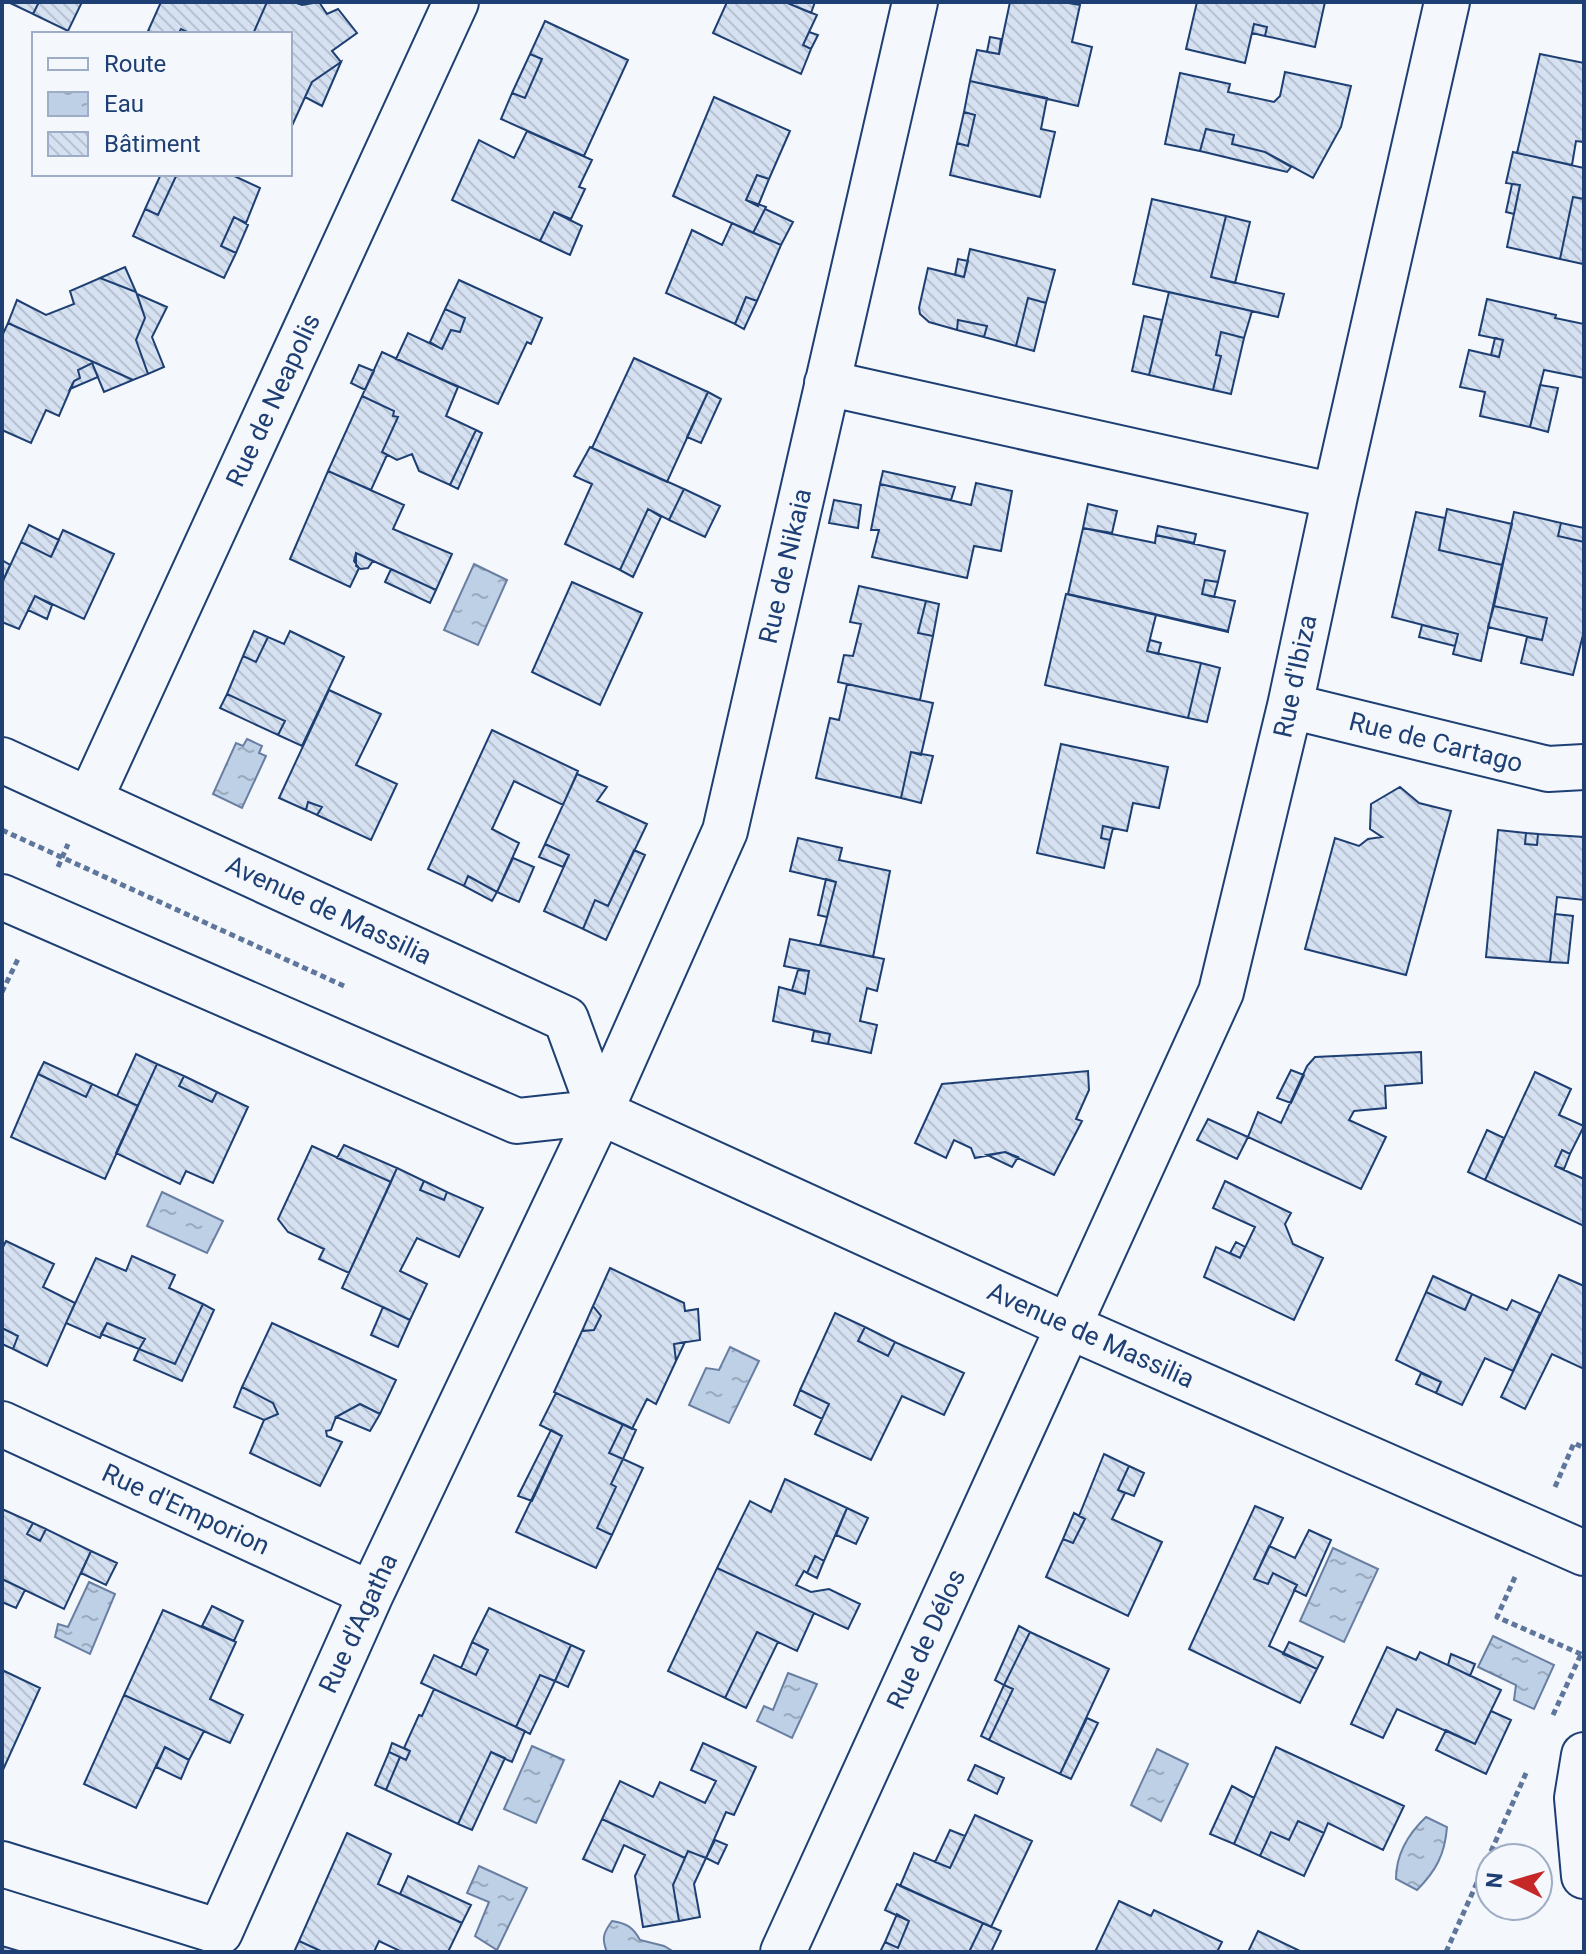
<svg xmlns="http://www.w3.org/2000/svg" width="1586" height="1954" viewBox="0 0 1586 1954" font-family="Roboto,sans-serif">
<defs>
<pattern id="water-ripples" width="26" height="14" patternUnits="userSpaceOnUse" patternTransform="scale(2)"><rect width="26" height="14" fill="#bed0e5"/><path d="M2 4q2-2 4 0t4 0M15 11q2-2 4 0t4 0" fill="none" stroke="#9aaabe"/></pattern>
<pattern id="building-back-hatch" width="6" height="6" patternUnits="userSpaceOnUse" patternTransform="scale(2)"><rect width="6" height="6" fill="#d5e0f0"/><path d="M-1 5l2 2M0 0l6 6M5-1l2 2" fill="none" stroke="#b6c1d1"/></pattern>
</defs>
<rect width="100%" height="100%" fill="#f4f7fb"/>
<path fill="url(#water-ripples)" stroke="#687fa3" stroke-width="2" d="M474 564 507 580 478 645 444 630Z
M247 739 262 746 259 753 266 756 242 808 213 794 236 743 243 746Z
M162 1192 223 1221 207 1253 147 1226Z
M730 1347 759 1361 729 1423 689 1405 706 1368 719 1370Z
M1333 1548 1378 1569 1344 1642 1300 1621Z
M89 1582 115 1594 90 1654 55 1637 58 1624 68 1627Z
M1493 1636 1554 1665 1534 1709 1514 1700 1516 1685 1478 1667Z
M788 1673 817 1684 792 1738 757 1721 764 1706 773 1710Z
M532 1746 564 1760 536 1823 504 1809Z
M1157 1749 1188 1764 1161 1821 1131 1805Z
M1426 1817 1447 1827C1445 1854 1436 1871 1417 1890L1396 1879C1396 1854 1408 1834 1426 1817Z
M479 1866 527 1888 497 1950 475 1936 489 1902 467 1893Z
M612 1921C626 1923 633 1927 640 1940L664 1946 674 1952H607C601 1938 604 1932 612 1921Z"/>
<path fill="url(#building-back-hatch)" stroke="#1d3f73" stroke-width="2" d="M8 2H39L33 14Z
M39 2H82L68 31 33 14Z
M161 2H267L253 34H191L181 29 178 34H154L148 31Z
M267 2H294L302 5 319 2 327 14 338 9 357 33 332 51 341 62 312 82 290 130V34H253Z
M727 2H785L817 15 803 45 811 49 801 74 713 33Z
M785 2H815L811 13Z
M1010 2H1063L1080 5 1072 42 1092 47 1078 106 970 81 977 50 999 54Z
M1197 2H1325L1315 47 1265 36 1267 27 1254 24 1245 63 1186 49Z
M545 21 628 60 584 156 501 119 512 93 525 98 542 59 530 54Z
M1254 24 1267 27 1265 36 1252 33Z
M809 32 818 35 811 49 803 45Z
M990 37 1001 39 999 54 987 52Z
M530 54 542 59 525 98 512 93Z
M1540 54 1584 63V142L1576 141 1572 165 1517 153Z
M341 62 322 106 305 97 312 82Z
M1285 72 1351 86 1341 127 1313 178 1265 152 1232 144 1234 135 1206 129 1200 151 1165 144 1180 73 1230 84 1228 92 1274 102 1280 96Z
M970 81 1047 98 1041 129 1055 132 1040 197 950 175 957 143 968 146 975 115 964 112Z
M714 97 790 131 769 179 757 175 746 200 766 207 753 233 673 196Z
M964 112 975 115 968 146 957 143Z
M1206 129 1234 135 1232 144 1265 152 1291 167 1287 172 1200 151Z
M527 131 592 160 579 187 585 189 571 219 554 212 540 241 452 200 479 140 514 158Z
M1513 152 1584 168V199L1573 197 1560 259 1507 247 1520 185 1506 183Z
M161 174H177L158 215 145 209Z
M177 174H230L260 188 246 223 234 217 221 246 236 253 224 278 133 236 145 209 158 215Z
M757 175 769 179 758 206 746 200Z
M1512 184 1520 185 1514 214 1506 212Z
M1573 197 1584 199 1583 264 1560 259Z
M1152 199 1226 216 1211 277 1284 294 1278 317 1133 284Z
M765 209 793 222 781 245 753 233Z
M554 212 582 226 570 255 540 241Z
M1226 216 1250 222 1235 283 1211 277Z
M234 217 248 225 236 253 221 246Z
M732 223 781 245 757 301 746 297 735 324 666 293 692 230 722 245Z
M970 249 1055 270 1046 303 1028 298 1016 346 984 337 987 326 958 320 957 330 929 322 920 314 919 308 928 268 964 277Z
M958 259 968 261 964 277 955 275Z
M125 267 136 292 100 278Z
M100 278 136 292 145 318 136 340 148 374 133 380 8 323 17 300 46 315 74 304 70 291Z
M459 280 542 318 531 344 527 342 498 404 396 359 408 333 442 349 451 330 460 332 465 318 445 309Z
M1169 292 1252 311 1244 338 1221 332 1216 355 1221 356 1213 390 1149 375Z
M137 294 167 307 152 337 164 367 148 374 136 340 145 318Z
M746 297 757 301 744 329 735 324Z
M1028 298 1046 303 1034 351 1016 346Z
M1487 299 1556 315 1555 318 1584 324V378L1544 370 1530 427 1480 416 1485 392 1460 387 1469 350 1499 357 1503 340 1479 335Z
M445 309 465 318 460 332 451 330 442 349 430 342Z
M1144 316 1162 320 1149 375 1132 371Z
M958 320 987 326 984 337 957 330Z
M8 323 133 380 104 392 92 363 78 370 80 378 74 381 59 416 46 410 31 443 2 430V336Z
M1221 332 1244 338 1231 394 1213 390 1221 356 1216 355Z
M1495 338 1503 340 1499 357 1491 355Z
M382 352 458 387 446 416 476 430 450 485 419 471 412 454 397 460 382 452 398 417 393 416 394 411 362 396Z
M634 358 708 392 667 482 592 448Z
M92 363 98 377 70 389 74 381 80 378 78 370Z
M359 365 374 371 365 390 351 383Z
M1540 385 1558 388 1548 432 1530 427Z
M708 392 721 399 701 443 687 437Z
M362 396 394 411 393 416 398 417 382 452 387 455 371 490 328 471Z
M476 430 482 433 458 489 450 485Z
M590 447 684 489 669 520 648 509 620 570 565 544 592 484 574 476Z
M328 471 404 505 393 529 452 554 436 590 356 553 354 561 359 568 350 587 290 559Z
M883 471 955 487 951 500 880 484Z
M976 483 1012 491 1001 551 974 546 967 578 872 557 879 530H871L880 484 971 505Z
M684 489 720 506 705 537 669 520Z
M834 500 861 505 858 528 829 523Z
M1088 504 1117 511 1112 533 1083 528Z
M648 509 661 517 633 577 620 570Z
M1447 509 1512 524 1502 565 1439 550Z
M1416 512 1445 518 1439 550 1502 565 1481 661 1453 654 1458 634 1392 617Z
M1514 512 1561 523 1558 536 1584 542V631L1573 675 1521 663 1527 637 1542 640 1547 618 1494 606Z
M1561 523 1584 528V542L1558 536Z
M29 525 59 540 51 557 21 542Z
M1158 526 1196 534 1194 543 1156 535Z
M1083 528 1155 543 1156 535 1225 551 1218 582 1205 580 1202 594 1235 601 1228 631 1068 594Z
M63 530 114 554 84 619 35 596 19 629 2 622V583L21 542 51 557Z
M356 553 373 561 368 568 361 569 356 566Z
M2 560 10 565 2 583Z
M391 569 436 590 430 603 385 582Z
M1205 580 1218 582 1214 597 1202 594Z
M572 582 642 613 600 705 532 672Z
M859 586 926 601 918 633 933 636 920 700 838 682 844 655 853 656 861 624 850 622Z
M1066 594 1156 615 1147 651 1201 663 1188 718 1045 685Z
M1068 594 1228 631V632L1156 615Z
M35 596 52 605 47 619 28 610Z
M926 601 939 604 933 636 918 633Z
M1494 606 1547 618 1542 640 1488 627Z
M1422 625 1458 634 1455 646 1419 637Z
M254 631 268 637 256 662 243 656Z
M290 631 344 657 302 746 278 735 285 721 227 694 243 656 256 662 268 637 284 644Z
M1150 640 1161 643 1158 654 1147 651Z
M1201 663 1220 668 1207 722 1188 718Z
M847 684 933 703 921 755 911 752 901 798 816 778 830 718 839 720Z
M329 690 381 714 356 765 397 784 371 840 317 815 322 807 308 802 306 810 279 798Z
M227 694 285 721 278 735 220 708Z
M492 730 578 771 563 805 514 781 492 829 519 843 497 892 468 876 464 886 428 869Z
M1061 744 1168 767 1159 808 1133 803 1127 831 1103 826 1101 838 1110 840 1104 868 1037 853Z
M911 752 933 756 921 803 901 798Z
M577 774 607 787 597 801 647 824 608 906 595 900 583 929 544 911 569 855 545 844Z
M1400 787 1419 803 1451 811 1406 975 1305 949 1335 838 1359 846 1368 839 1382 837 1370 829 1371 804Z
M308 802 322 807 317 815 306 810Z
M1103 826 1113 828 1110 840 1101 838Z
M1498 830 1526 833 1525 844 1537 845 1538 834 1584 837V900L1557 897 1550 962 1486 957Z
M1526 833 1538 834 1537 845 1525 844Z
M798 838 842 848 839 860 890 871 873 957 820 945 836 882 790 871Z
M545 844 569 855 563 867 539 857Z
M634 850 645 855 606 940 583 929 595 900 608 906Z
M513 858 534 867 519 902 497 892Z
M468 876 497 892 492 901 464 886Z
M826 879 836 882 827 917 818 915Z
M1555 914 1573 916 1568 963 1550 962Z
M790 939 884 959 877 991 867 988 860 1021 877 1025 871 1053 828 1044 830 1034 773 1021 779 987 805 994 809 971 784 966Z
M798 970 809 971 805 994 792 990Z
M814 1031 830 1034 828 1044 812 1041Z
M1421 1052 1422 1083 1385 1086 1386 1108 1354 1111 1349 1120 1386 1137 1361 1189 1248 1137 1258 1112 1281 1123 1307 1066 1315 1057Z
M136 1054 157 1064 138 1106 117 1096Z
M44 1062 92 1084 86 1097 38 1074Z
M157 1064 184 1076 179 1086 212 1102 217 1092 248 1107 213 1183 186 1171 180 1184 116 1153Z
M1291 1070 1304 1075 1291 1103 1277 1098Z
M1088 1071 1089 1090 1076 1119 1082 1121 1054 1175 1005 1152 975 1158 971 1148 954 1140 946 1158 915 1143 942 1084Z
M1535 1072 1571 1089 1559 1115 1584 1126 1570 1154 1562 1150 1555 1166 1584 1179V1226L1485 1180Z
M38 1074 86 1097 92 1084 138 1106 105 1179 11 1137Z
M184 1076 217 1092 212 1102 179 1086Z
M1208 1119 1248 1137 1237 1159 1197 1140Z
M1487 1130 1504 1138 1485 1180 1468 1172Z
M344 1145 397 1168 391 1182 337 1158Z
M312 1146 391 1182 349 1273 319 1259 324 1249 288 1232 278 1219Z
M1562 1150 1570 1154 1564 1169 1555 1166Z
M1005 1152 1018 1157 1012 1167 987 1155Z
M397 1168 424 1181 420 1190 444 1200 447 1192 483 1208 459 1257 417 1238 400 1271 427 1284 410 1320 342 1288Z
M424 1181 447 1192 444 1200 420 1190Z
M1225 1181 1291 1213 1285 1224 1293 1244 1323 1258 1294 1320 1204 1277 1216 1247 1240 1258 1255 1227 1213 1208Z
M6 1241 54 1264 43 1287 75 1303 47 1366 13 1349 18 1336 2 1328V1249Z
M1236 1242 1245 1247 1240 1258 1230 1253Z
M132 1256 175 1275 169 1288 203 1304 175 1364 139 1349 145 1339 107 1323 100 1338 66 1323 96 1258 126 1271Z
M610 1268 684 1303 685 1311 698 1309 700 1340 674 1344 676 1361 656 1404 647 1399 632 1429 554 1392 582 1331 594 1330 601 1316 593 1306Z
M1559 1275 1584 1286V1369L1552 1354 1525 1409 1501 1397Z
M1433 1276 1472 1294 1465 1310 1426 1292Z
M1426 1292 1465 1310 1472 1294 1507 1310 1512 1300 1540 1313 1513 1371 1485 1358 1462 1405 1436 1393 1441 1382 1396 1360Z
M203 1304 214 1310 182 1381 134 1360 139 1349 175 1364Z
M593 1306 601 1316 594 1330 582 1331Z
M383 1307 410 1320 398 1347 371 1335Z
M835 1313 865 1327 858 1341 888 1356 895 1342 964 1373 944 1415 902 1396 871 1460 815 1434 829 1404 800 1390Z
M107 1323 145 1339 139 1349 101 1334Z
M272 1323 396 1380 380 1414 360 1404 336 1417 331 1430 326 1431 327 1436 342 1442 320 1486 250 1453 264 1420 278 1414 273 1403 242 1387Z
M865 1327 895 1342 888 1356 858 1341Z
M2 1328 18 1336 13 1349 2 1344Z
M685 1342 676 1361 674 1344Z
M1421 1373 1441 1382 1436 1393 1416 1384Z
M242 1387 273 1403 278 1414 264 1420 234 1407Z
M800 1390 829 1404 822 1419 794 1405Z
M556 1393 623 1424 609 1453 623 1459 611 1484 616 1487 597 1528 612 1535 596 1568 516 1532 562 1436 540 1425Z
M360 1404 380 1414 370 1431 336 1417Z
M623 1424 636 1430 623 1459 609 1453Z
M551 1430 562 1436 532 1501 518 1496Z
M1104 1454 1129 1466 1118 1490 1125 1493 1112 1519 1162 1542 1128 1616 1046 1577 1063 1539 1073 1543 1085 1519 1079 1516Z
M623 1459 643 1468 612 1535 597 1528 616 1487 611 1484Z
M1129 1466 1144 1473 1134 1496 1118 1490Z
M785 1479 847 1508 824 1561 815 1556 807 1573 804 1571 796 1585 811 1592 829 1589 860 1604 848 1629 717 1568 750 1501 771 1512Z
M1255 1506 1283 1518 1254 1579 1268 1584 1273 1573 1297 1585 1269 1646 1317 1669 1300 1703 1189 1649Z
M847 1508 868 1518 856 1544 836 1535Z
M2 1509 33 1523 27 1534 40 1541 46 1529 91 1551 64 1609 2 1579Z
M1074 1513 1085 1519 1073 1543 1063 1539Z
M33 1523 46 1529 40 1541 27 1534Z
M1309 1530 1331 1540 1306 1596 1294 1590 1297 1585 1273 1573 1268 1584 1254 1579 1269 1546 1295 1558Z
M91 1551 117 1563 106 1585 81 1573Z
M815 1556 824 1561 817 1578 807 1573Z
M717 1568 814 1613 797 1651 757 1632 725 1698 668 1671Z
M2 1579 25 1590 16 1608 2 1602Z
M212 1606 243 1621 234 1641 202 1626Z
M489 1608 571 1645 555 1681 540 1675 516 1727 421 1683 434 1655 476 1675 488 1650 472 1642Z
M163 1610 236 1642 210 1699 243 1715 230 1743 124 1695Z
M1019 1626 1030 1632 1004 1685 995 1680Z
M757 1632 778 1642 746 1708 725 1698Z
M1030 1632 1109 1669 1060 1774 989 1740 1013 1689 1004 1685Z
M472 1642 488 1650 476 1675 461 1668Z
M1289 1642 1323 1657 1317 1669 1283 1654Z
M571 1645 584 1651 568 1687 555 1681Z
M1387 1647 1416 1660 1420 1652 1501 1690 1475 1744 1397 1709 1383 1738 1351 1724Z
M1451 1654 1475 1664 1470 1676 1448 1665Z
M2 1670 40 1688 2 1772Z
M540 1675 555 1681 530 1734 516 1727Z
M1004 1685 1013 1689 989 1740 981 1736Z
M434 1689 525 1731 512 1762 491 1752 458 1824 386 1790 400 1757 406 1760 410 1751 404 1748 419 1715 422 1716Z
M124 1695 204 1731 189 1760 165 1747 136 1808 84 1784Z
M1491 1711 1511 1720 1486 1774 1436 1750 1446 1730 1475 1744Z
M1087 1718 1098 1723 1071 1779 1060 1774Z
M392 1743 410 1751 406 1760 389 1752Z
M703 1743 756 1767 734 1815 726 1812 706 1858 688 1851 685 1858 602 1819 620 1781 653 1797 660 1782 705 1803 716 1781 691 1770Z
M165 1747 189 1760 181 1779 156 1767Z
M1276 1747 1404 1806 1383 1850 1328 1823 1324 1833 1298 1821 1289 1840 1271 1832 1260 1856 1234 1844Z
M389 1752 400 1757 386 1790 375 1785Z
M491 1752 505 1758 472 1830 458 1824Z
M975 1765 1004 1778 997 1794 968 1780Z
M1232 1786 1254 1798 1234 1844 1210 1834Z
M975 1815 1032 1841 991 1927 900 1886 914 1853 950 1868Z
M602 1819 685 1858 673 1885 679 1921 643 1927 635 1876 645 1855 624 1845 612 1872 583 1859Z
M1298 1821 1324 1833 1304 1876 1260 1856 1271 1832 1289 1840Z
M950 1830 965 1836 950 1868 935 1862Z
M347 1833 391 1854 378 1884 462 1923 448 1952H402L379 1941 374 1952H323L299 1941Z
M715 1840 727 1845 718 1864 706 1858Z
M688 1851 706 1858 694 1884 700 1917 679 1921 673 1885Z
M408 1876 471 1905 462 1923 400 1894Z
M897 1884 983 1923 969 1952H880L885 1942 898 1948 909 1921 885 1910Z
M1119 1901 1151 1916 1154 1910 1222 1942 1217 1952H1095Z
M897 1914 909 1921 898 1948 885 1942Z
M983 1923 1001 1931 991 1952H969Z
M1258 1931 1302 1952H1248Z
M299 1941 323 1952H294Z
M2 1946 22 1952H2Z"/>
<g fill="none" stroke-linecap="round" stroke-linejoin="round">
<defs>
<path id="street" d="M827 383 1335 496
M1290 706 1548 769 1584 767
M2 760 566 1019 600 1112
M90 799 456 2
M2 897 517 1121 600 1112 1068 1326 1584 1553
M2 1424 371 1594
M1584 1755 1577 1798 1584 1876
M2 1864 220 1932 371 1594 600 1112 725 831 915 2
M783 1952 1221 992 1290 706 1335 496 1447 2"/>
</defs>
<use href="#street" stroke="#1d3f73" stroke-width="48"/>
<path stroke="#5e769c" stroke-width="5" stroke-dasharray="6 4" stroke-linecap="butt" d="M2 830 344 986
M58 867 68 844
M2 992 19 957
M1555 1487 1574 1443 1584 1448
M1515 1577 1497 1617 1583 1655
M1553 1715 1581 1654
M1446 1952 1527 1771"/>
<use href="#street" stroke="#f4f7fb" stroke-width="44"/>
</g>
<g text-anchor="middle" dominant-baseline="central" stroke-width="6" stroke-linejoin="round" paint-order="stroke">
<g font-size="26" fill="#1d3f73" stroke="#f4f7fb">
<text transform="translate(273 400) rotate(-65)">Rue de Neapolis</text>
<text transform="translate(785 566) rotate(-77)">Rue de Nikaia</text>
<text transform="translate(1295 676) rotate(-78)">Rue d'Ibiza</text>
<text transform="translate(1436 742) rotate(14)">Rue de Cartago</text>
<text transform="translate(329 910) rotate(25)">Avenue de Massilia</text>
<text transform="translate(1091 1335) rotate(24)">Avenue de Massilia</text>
<text transform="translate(186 1509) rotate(25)">Rue d'Emporion</text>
<text transform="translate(358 1623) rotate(-65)">Rue d'Agatha</text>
<text transform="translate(926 1639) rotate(-65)">Rue de Délos</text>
</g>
</g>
<rect width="1586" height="1954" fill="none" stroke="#1d3f73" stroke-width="8"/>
<rect x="32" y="32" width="260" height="144" fill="#f4f7fb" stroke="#9eadc5" stroke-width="2"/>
<rect x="48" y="58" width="40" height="12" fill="#f4f7fb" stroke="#9eadc5" stroke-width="2"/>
<text x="104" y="72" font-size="24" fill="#1d3f73">Route</text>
<rect x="48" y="92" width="40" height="24" fill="url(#water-ripples)" stroke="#9eadc5" stroke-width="2"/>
<text x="104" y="112" font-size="24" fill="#1d3f73">Eau</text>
<rect x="48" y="132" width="40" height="24" fill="url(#building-back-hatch)" stroke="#9eadc5" stroke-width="2"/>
<text x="104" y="152" font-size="24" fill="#1d3f73">Bâtiment</text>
<g transform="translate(1514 1882) rotate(275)"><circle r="38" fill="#f4f7fb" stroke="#9eadc5" stroke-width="2"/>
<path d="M0-6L14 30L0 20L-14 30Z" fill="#c62828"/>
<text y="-12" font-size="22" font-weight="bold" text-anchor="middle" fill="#1d3f73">N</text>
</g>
</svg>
